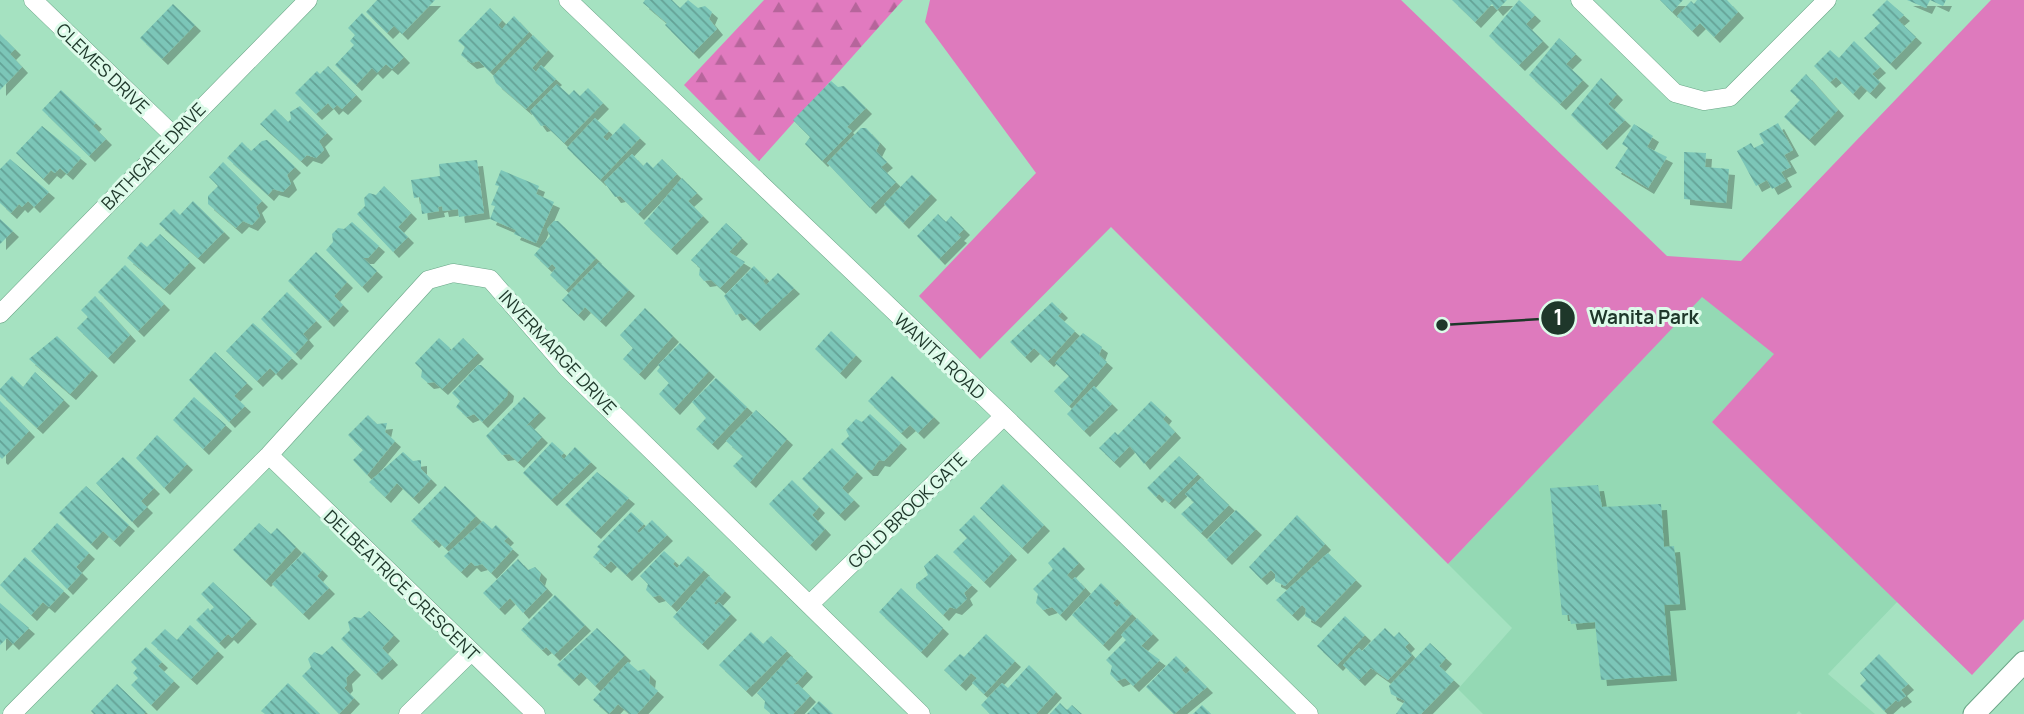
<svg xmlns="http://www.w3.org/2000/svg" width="2024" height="714" viewBox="0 0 2024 714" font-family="Manrope,sans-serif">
<defs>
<pattern id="forest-firs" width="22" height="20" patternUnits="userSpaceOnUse" patternTransform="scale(1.75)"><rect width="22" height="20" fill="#e17abf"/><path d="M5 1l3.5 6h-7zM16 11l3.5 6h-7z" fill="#b6659b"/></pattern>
<pattern id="building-back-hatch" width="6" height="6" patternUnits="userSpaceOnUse" patternTransform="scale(1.75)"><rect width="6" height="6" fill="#7bc6b8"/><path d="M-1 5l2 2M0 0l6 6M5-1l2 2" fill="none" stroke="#64a296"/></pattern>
<filter id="shadow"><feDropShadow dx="6" dy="6" stdDeviation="0" flood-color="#0004"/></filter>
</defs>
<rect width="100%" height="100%" fill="#a5e2c1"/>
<path fill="#94d9b4" d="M1702 296 1775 354 1712 422 1898 601 1828 674 1875 714H1802L1799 711 1796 714H1483L1458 689 1512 628 1448 564Z"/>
<path fill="#de7abd" d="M930 0H1401L1667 256 1741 261 1991 0H2024V619L1972 675 1712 422 1774 354 1702 297 1448 564 1111 227 980 359 919 296 1036 173 925 22Z"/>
<path fill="url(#forest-firs)" d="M764 0H903L759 161 684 85Z"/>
<path fill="url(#building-back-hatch)" filter="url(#shadow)" d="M377 0H435L402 34 394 26 387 33 366 12Z
M645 0H672L680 8 688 0 698 8 705 6 712 12 709 19 717 29 693 53 665 25 667 23 643 3Z
M1452 0H1507L1497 10 1492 4 1475 22Z
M1519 0 1535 15 1526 24 1543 41 1519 65 1489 36Z
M1660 0H1683L1672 12Z
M1697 0H1727L1738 12 1714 37 1700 23 1692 31 1677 16 1691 1 1694 4Z
M1887 0 1904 15 1898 20 1916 37 1890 64 1864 38 1880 23 1872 15Z
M1907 0H1946L1943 6 1930 0 1926 8Z
M173 4 195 25 162 59 140 38Z
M490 8 502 20 498 25 502 29 514 16 529 32 490 72 479 61 471 63 461 55 465 47 458 41Z
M362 13 404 57 392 69 386 64 377 73 372 68 356 85 335 65 354 45 350 41 355 35 348 28Z
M0 34 15 49 10 54 22 67 0 90Z
M533 35 548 50 532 68 536 72 541 65 556 79 526 109 496 83 493 76Z
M1559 38 1576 54 1566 64 1583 80 1560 104 1529 75Z
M1854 41 1880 67 1872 74 1880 82 1870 93 1861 85 1853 94 1836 77 1830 82 1814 66 1830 50 1839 58Z
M328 66 356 95 342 109 337 105 333 109 328 103 316 114 295 93 317 71 320 74Z
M1806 74 1838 110 1809 140 1784 117 1800 100 1790 91Z
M1601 78 1617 94 1608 104 1625 120 1601 144 1571 115Z
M831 81 838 87 844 86 866 108 847 127 852 131 822 161 805 144 810 137 793 120Z
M557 84 569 95 574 90 580 96 588 88 603 103 564 143 545 125 541 126 530 111Z
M61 90 96 123 93 126 106 139 89 156 42 110Z
M300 106 327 133 319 141 324 150 316 158 307 155 301 161 260 124 275 109 288 122 291 119 290 112Z
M595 118 609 131 603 137 607 141 624 123 640 138 600 180 567 148Z
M1778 123 1793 150 1784 155 1791 167 1781 172 1786 181 1772 189 1767 180 1756 186 1737 151 1751 143 1754 148 1764 143 1759 134Z
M1634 124 1653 136 1647 147 1667 157 1648 188 1615 168 1628 148 1622 144Z
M42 126 81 158 67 174 60 168 55 173 51 170 43 179 16 153Z
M861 128H866L880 143 876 151 887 162 881 167 896 182 870 208 827 163Z
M267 140 295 167 287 175 291 184 283 192 273 189 268 195 227 158 242 142 251 151 262 141Z
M1684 152 1706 153 1705 167 1729 169 1726 203 1684 199Z
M632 154 643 166 647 162 653 168 662 159 677 174 638 214 620 196 615 197 604 182Z
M10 159 49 192 34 207 28 201 22 207 19 204 11 213 0 203V169Z
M477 160 484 213 459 217 458 209 443 211 442 206 438 207 439 211 422 214 420 197 414 198 411 180 440 176 439 164Z
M223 162 262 201 256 207 260 216 252 225 243 221 236 228 208 204V196L218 186 209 177Z
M501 170 539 186 536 194 554 202 536 243 514 234 516 230 490 219 495 206 491 205 499 186 495 185Z
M912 175 931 194 903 223 884 204Z
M682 178 697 193 688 201 703 216 671 249 644 223Z
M384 186 411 213 398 227 408 237 393 252 357 214 365 206 364 198 369 193 376 195Z
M193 201 224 232 198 258 159 224 174 209 180 215Z
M938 214 946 222 951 216 964 229 958 235 961 237 939 259 917 236Z
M0 219 13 231 0 244Z
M554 221H558L596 258 566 290 550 275 556 268 552 264 548 268 534 255 550 236 547 229Z
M352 222 379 246 368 258H363L377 271 362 287 326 250 333 242 332 234 338 228 344 229Z
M726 223 742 238 729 252 745 262 720 288 711 280 704 281 699 275 700 268 691 260Z
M160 234 190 262 164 289 127 258 141 242 147 247Z
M316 252 347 282 334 296 343 305 328 321 288 281Z
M599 262 629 290 600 321 585 307 578 315 562 300Z
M125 265 164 304 138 331 98 292Z
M754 266 766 278 763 281 766 285 778 273 794 288 754 325 741 313 736 315 724 296Z
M287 292 316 321 303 334 308 340 295 354 261 319Z
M95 296 130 335 108 358 77 328 88 317 81 310Z
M1052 302 1062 312 1058 316 1075 331 1048 361 1034 348 1025 357 1010 342Z
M645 308 673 336 639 374 623 359 633 348 620 335Z
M253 323 292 358 276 374 270 368 257 381 226 351Z
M831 331 856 355 840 373 815 349Z
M1083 333 1102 347 1099 355 1107 362 1069 406 1054 391 1069 376 1055 363Z
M57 336 92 370 70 394 29 359Z
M439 338 450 348 449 352 463 338 478 353 442 389 434 382 428 383 421 377 422 370 415 363Z
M680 343 709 371 674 409 659 394 669 383 657 371 660 367 658 365Z
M215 352 247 383 234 396 245 406 229 422 189 380Z
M478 365H481L508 390 507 396 482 422 474 414 467 417 456 407 460 401 452 393Z
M35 372 64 400 37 428 0 394V389L12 376 23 387Z
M892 376 934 417 918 433 910 425 901 433 868 401Z
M716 378 747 407 712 444 696 429 706 418 692 402Z
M1094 386 1112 404 1084 431 1067 414Z
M194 397 226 425 203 449 173 420Z
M524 397 540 412 526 426 530 425 542 437 518 462 509 454 502 455 486 436Z
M0 401 29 431 2 459 0 457Z
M1151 401 1166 415 1163 419 1175 432 1144 464 1130 446 1114 462 1099 448 1115 432 1118 435Z
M756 410 787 439 750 482 733 466 743 456 726 441Z
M870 414 901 443 884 461 879 460 872 470H867L841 444 849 436 846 430 856 419 862 422Z
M368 415 377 424 387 423 385 432 395 441 367 475 353 460 363 450 348 435Z
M157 435 187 464 164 488 136 458Z
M552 442 564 453 561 456 564 459 575 447 591 462 551 500 523 473Z
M832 448 857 472 842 488 854 500 839 515 802 479Z
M403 452 413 461 421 460V469L431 479 413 498 397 483 385 497 369 482Z
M1179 456 1198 474 1169 503 1159 494 1156 497 1147 488Z
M123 457 154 488 141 501 147 507 132 522 96 483Z
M597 472 629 498 595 533 565 505Z
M1201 478 1229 505 1201 533 1181 514 1194 502 1185 494Z
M792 480 819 507 812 515 825 529 810 545 769 504Z
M1003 484 1044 525 1022 548 980 508Z
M1598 485 1602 507 1661 504 1664 547 1674 546 1680 604 1664 605 1671 675 1601 680 1595 622 1571 624 1569 615H1562L1550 488Z
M86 486 129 525 114 541 103 531 91 544 59 513Z
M445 486 476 516 445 548 436 539 433 542 411 521Z
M1236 510 1256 529 1226 559 1207 540Z
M631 512 644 524 637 531 639 533 652 520 667 535 626 575 611 561 605 567 593 557 600 549 597 547Z
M974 515 1011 554 984 582 953 552 967 538 959 530Z
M1297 515 1325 544 1285 586 1275 581V574L1271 570 1261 579 1249 567Z
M483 521 492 529 496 525 508 537 504 541 513 549 491 573 482 564 475 566 471 562 461 572 444 556Z
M57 523 89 553 76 567 82 573 67 589 31 551Z
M259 523 271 534 277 528 296 547 265 581 233 550Z
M1064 547 1079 563 1067 575 1072 580 1075 577 1085 588 1060 615 1052 607 1043 610 1036 603 1038 594 1033 589 1053 569 1048 563Z
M664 551 675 561 673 564 677 568 688 556 704 570 671 606 660 595 653 597 646 590 648 584 640 576Z
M304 552 322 570 317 576 329 588 303 614 272 584Z
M1328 553 1356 580 1315 622 1305 616 1306 609 1302 605 1292 615 1276 600Z
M937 554 972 585 964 593 967 599 956 609 950 607 943 615 916 588V584L928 575 924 566Z
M25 557 64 591 49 607 43 602 31 615 0 585Z
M518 559 528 570 535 567 541 573 539 580 547 589 523 613 510 598 499 609 483 593Z
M709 576 725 591 714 603 716 605 719 602 731 614 702 644 673 617Z
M213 582 251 618 232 638 228 634 219 643 196 620 208 608 210 611 214 607 201 594Z
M1101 583 1117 599 1113 603 1117 607 1121 603 1132 614 1103 645 1072 615Z
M901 588 943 628 921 652 879 612Z
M555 595 585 625 554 655 546 647 542 650 521 630Z
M0 603 29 628 13 644 7 638 0 645Z
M369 611 394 635 382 648 392 659 376 674 341 639 350 630 348 622 354 617 361 618Z
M1345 616 1365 635 1337 665 1317 646Z
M1137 618 1153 634 1141 646 1160 660 1133 686 1125 678 1117 681 1110 674 1112 666 1106 660 1126 640 1121 635Z
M190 625 218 651 191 679 151 643 165 629 177 640Z
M597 628 625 655 595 686 581 672 573 680 557 665Z
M1385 628 1394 637 1399 632 1409 643 1405 647 1412 655 1388 680 1371 668 1359 680 1343 665 1359 648 1362 651Z
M751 632 763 644 771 636 787 651 746 691 719 665Z
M986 634 1015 661 984 694 972 683 977 678 971 673 960 685 944 670 960 654 964 657Z
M1430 643 1446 658 1439 666 1454 680 1421 714H1396L1405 701 1391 694 1389 686Z
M332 646 355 669 346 678 347 685 344 688 354 698 339 714 302 676 311 667 308 659 314 652 322 655Z
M146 647 162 662 158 666 174 681 151 705 131 685 138 678 133 673 137 668 131 662Z
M1879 654 1908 684 1901 690 1906 696 1898 702 1896 700 1884 711 1860 686 1866 680 1860 673Z
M791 656 807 671 794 685 798 684 810 696 793 714H771L764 708 765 701 757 693Z
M1176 656 1186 666 1182 670 1186 674 1190 670 1207 687 1174 714 1146 687Z
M628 662 638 671 644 669 650 675 649 683 658 691 637 714H630L618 704 609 714 593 700Z
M1029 665 1056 692 1036 714H990L981 705 1002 683 1008 688Z
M288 683 314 708 320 714H265L261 711Z
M117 684 146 712 144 714H94L91 711Z
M819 701 833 714H807Z
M1060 703 1067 710 1072 705 1082 714H1050Z
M1202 705 1211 714H1193Z"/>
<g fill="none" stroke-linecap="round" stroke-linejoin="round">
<defs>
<path id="minor" d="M33 0 173 135
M568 0 1004 416 1309 714
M1580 0 1675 93 1704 101 1730 97 1827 0
M0 314 308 0
M269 455 536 714
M810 604 1004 416
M12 714 269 455 428 280 453 273 490 279 568 369 921 714
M408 714 471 652"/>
<path id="tertiary" d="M1974 714 2024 662"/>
</defs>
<use href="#minor" stroke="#6aa587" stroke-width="19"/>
<use href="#tertiary" stroke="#6aa587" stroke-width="23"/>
<use href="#minor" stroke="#fff" stroke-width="18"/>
<use href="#tertiary" stroke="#fff" stroke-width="21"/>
</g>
<g text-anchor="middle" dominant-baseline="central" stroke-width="6" stroke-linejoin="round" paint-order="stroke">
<g font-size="18" fill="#1e372a" stroke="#ddfbea">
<text transform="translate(103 68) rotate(44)">CLEMES DRIVE</text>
<text transform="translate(153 156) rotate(-46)">BATHGATE DRIVE</text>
<text transform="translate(558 352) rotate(47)">INVERMARGE DRIVE</text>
<text transform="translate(940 356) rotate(43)">WANITA ROAD</text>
<text transform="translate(907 510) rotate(-44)">GOLD BROOK GATE</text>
<text transform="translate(402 585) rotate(44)">DELBEATRICE CRESCENT</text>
</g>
</g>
<path fill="none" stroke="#1e372a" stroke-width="2.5" d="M1442 325L1558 318"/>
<g fill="#1e372a" stroke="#ddfbea" stroke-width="2.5">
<circle cx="1442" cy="325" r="7"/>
<circle cx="1558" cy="318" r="18"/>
</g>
<g font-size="21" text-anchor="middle" font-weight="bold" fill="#fff">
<text x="1558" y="325">1</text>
</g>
<g font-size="19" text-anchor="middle" font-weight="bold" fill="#1e372a" stroke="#ddfbea" stroke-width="6" stroke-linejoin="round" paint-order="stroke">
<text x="1644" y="324">Wanita Park</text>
</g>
</svg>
